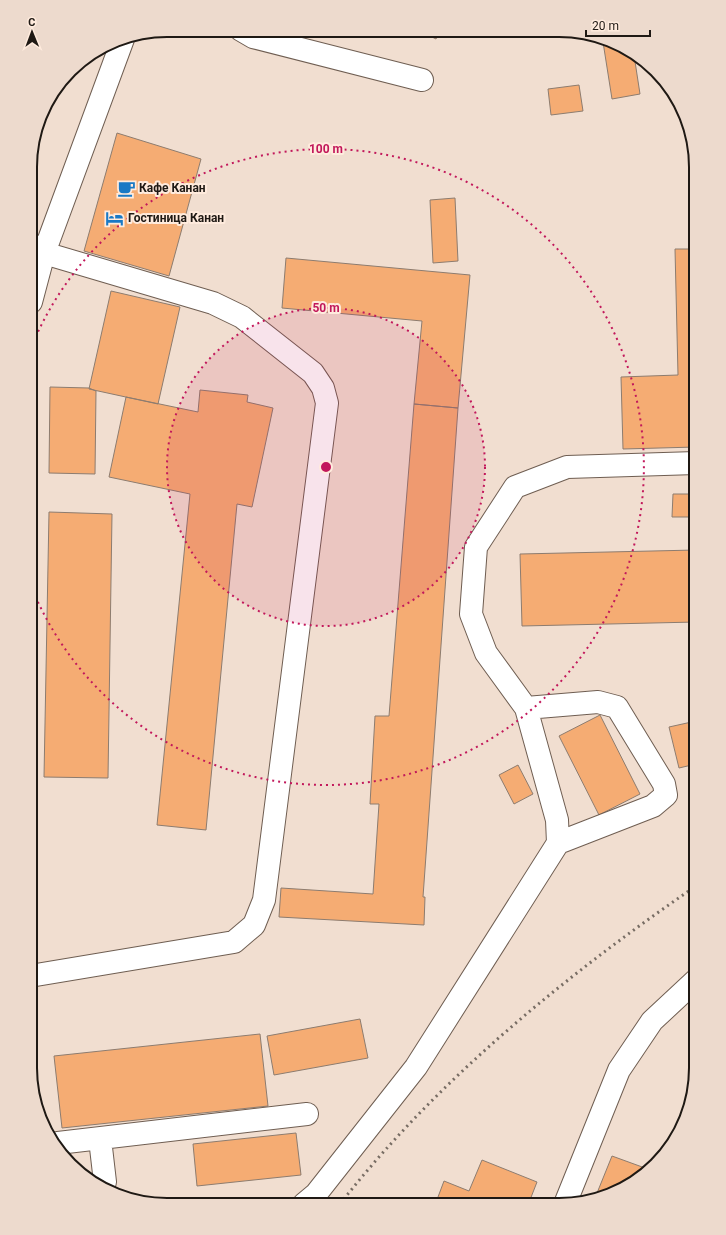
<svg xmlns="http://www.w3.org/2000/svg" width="726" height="1235" viewBox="0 0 726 1235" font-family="Roboto,sans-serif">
<rect width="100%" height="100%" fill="#f1ded0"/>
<path fill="#f5ac73" stroke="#8d7c6f" d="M181 30H203L182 33Z
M420 31H440L436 39Z
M603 42 634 55 640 94 612 99Z
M579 85 583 111 551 115 548 89Z
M117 133 201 159 169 276 84 251Z
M455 198 458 261 433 263 430 200Z
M675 249H696V447L623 449 621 377 678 375Z
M286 258 470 275 458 408 414 404 422 321 282 308Z
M111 291 180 307 158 404 89 389Z
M50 387 89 388 96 391 95 474 49 473Z
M200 390 248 395 247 402 273 408 252 507 237 504 206 830 157 825 190 494 109 477 126 397 198 412Z
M414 404 458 408 423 897H425L424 925 279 917 281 888 373 894 379 804H370L375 716H389Z
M673 494H696V517H672Z
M49 512 112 514 108 778 44 777Z
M696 550V622L522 626 520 554Z
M600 715 640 794 599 815 559 736Z
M696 721V764L679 768 669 727Z
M518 765 533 794 514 804 499 775Z
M360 1019 368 1058 274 1075 267 1036Z
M260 1034 268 1106 62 1128 54 1056Z
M296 1133 301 1175 197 1186 193 1144Z
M612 1156 645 1168 611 1195 595 1198Z
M482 1160 537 1182 528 1205H435L444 1181 469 1191Z"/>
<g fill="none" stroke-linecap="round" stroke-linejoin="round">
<defs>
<path id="minor" d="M241 30 253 37 422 80
M31 302 44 253 123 39
M526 708 598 702 617 707 664 784 666 795 653 806 558 843
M30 976 234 942 254 925 264 900 327 403 323 388 313 373 242 317 213 303 44 253 31 244
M100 1139 105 1182 103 1185
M58 1143 307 1114
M304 1204 316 1194 416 1067 558 843 557 820 526 708 486 653 471 614 476 547 515 487 567 467 696 463
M565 1204 619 1070 652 1021 696 980"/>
</defs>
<use href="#minor" stroke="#6f5e52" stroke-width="24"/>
<use href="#minor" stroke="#fff" stroke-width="22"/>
<path stroke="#776c63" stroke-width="3" stroke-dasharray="2 4" stroke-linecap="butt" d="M340 1204C437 1080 566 975 696 886"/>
</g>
<circle cx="326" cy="467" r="159" fill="#c2185b" fill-opacity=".12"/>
<g fill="none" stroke="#c2185b" stroke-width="2" stroke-dasharray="2 4">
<circle cx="326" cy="467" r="159"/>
<path d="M31 348A318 318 0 1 1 31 586"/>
</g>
<defs>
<symbol id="cafe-bare" viewBox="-9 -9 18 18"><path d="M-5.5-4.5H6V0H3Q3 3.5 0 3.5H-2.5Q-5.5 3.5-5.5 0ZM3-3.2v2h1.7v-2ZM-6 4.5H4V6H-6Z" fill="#1a79c5" stroke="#ffebdd" stroke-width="2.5" paint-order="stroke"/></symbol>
<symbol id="hotel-bare" viewBox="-9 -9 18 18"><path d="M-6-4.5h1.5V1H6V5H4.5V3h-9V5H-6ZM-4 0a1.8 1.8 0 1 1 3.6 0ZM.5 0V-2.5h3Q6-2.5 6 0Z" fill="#1a79c5" stroke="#ffebdd" stroke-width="2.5" paint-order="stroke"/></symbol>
</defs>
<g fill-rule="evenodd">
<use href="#cafe-bare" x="114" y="176" width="25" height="25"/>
<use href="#hotel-bare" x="102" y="206" width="25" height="25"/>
</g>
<g text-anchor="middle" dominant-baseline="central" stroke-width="4" stroke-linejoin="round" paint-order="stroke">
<g font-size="12" font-weight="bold" fill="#1f1914" stroke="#ffebdd" text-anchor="start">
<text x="139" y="188">Кафе Канан</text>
<text x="128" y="218">Гостиница Канан</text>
</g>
</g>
<path d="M0 0H726V1235H0ZM167 37H559A130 130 0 0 1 689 167V1068A130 130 0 0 1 559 1198H167A130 130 0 0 1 37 1068V167A130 130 0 0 1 167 37Z" fill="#eddacd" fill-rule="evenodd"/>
<path fill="none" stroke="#1f1914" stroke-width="2" d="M167 37H559A130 130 0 0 1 689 167V1068A130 130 0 0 1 559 1198H167A130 130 0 0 1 37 1068V167A130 130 0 0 1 167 37Z"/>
<circle cx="326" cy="467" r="6" fill="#c2185b" stroke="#ffebdd" stroke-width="2"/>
<g font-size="12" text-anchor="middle" font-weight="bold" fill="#c2185b" stroke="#ffebdd" stroke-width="4" stroke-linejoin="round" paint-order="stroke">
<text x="326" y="153">100 m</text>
<text x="326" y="312">50 m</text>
</g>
<g transform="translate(32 32) rotate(359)" stroke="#ffebdd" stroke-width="3" paint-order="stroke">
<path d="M0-3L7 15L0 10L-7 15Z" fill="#1f1914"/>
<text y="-6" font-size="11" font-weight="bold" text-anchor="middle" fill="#1f1914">С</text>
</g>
<path d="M586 30v6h64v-6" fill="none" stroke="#1f1914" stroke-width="2"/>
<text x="592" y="30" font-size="12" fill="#1f1914" stroke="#ffebdd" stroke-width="3" paint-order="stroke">20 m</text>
</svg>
